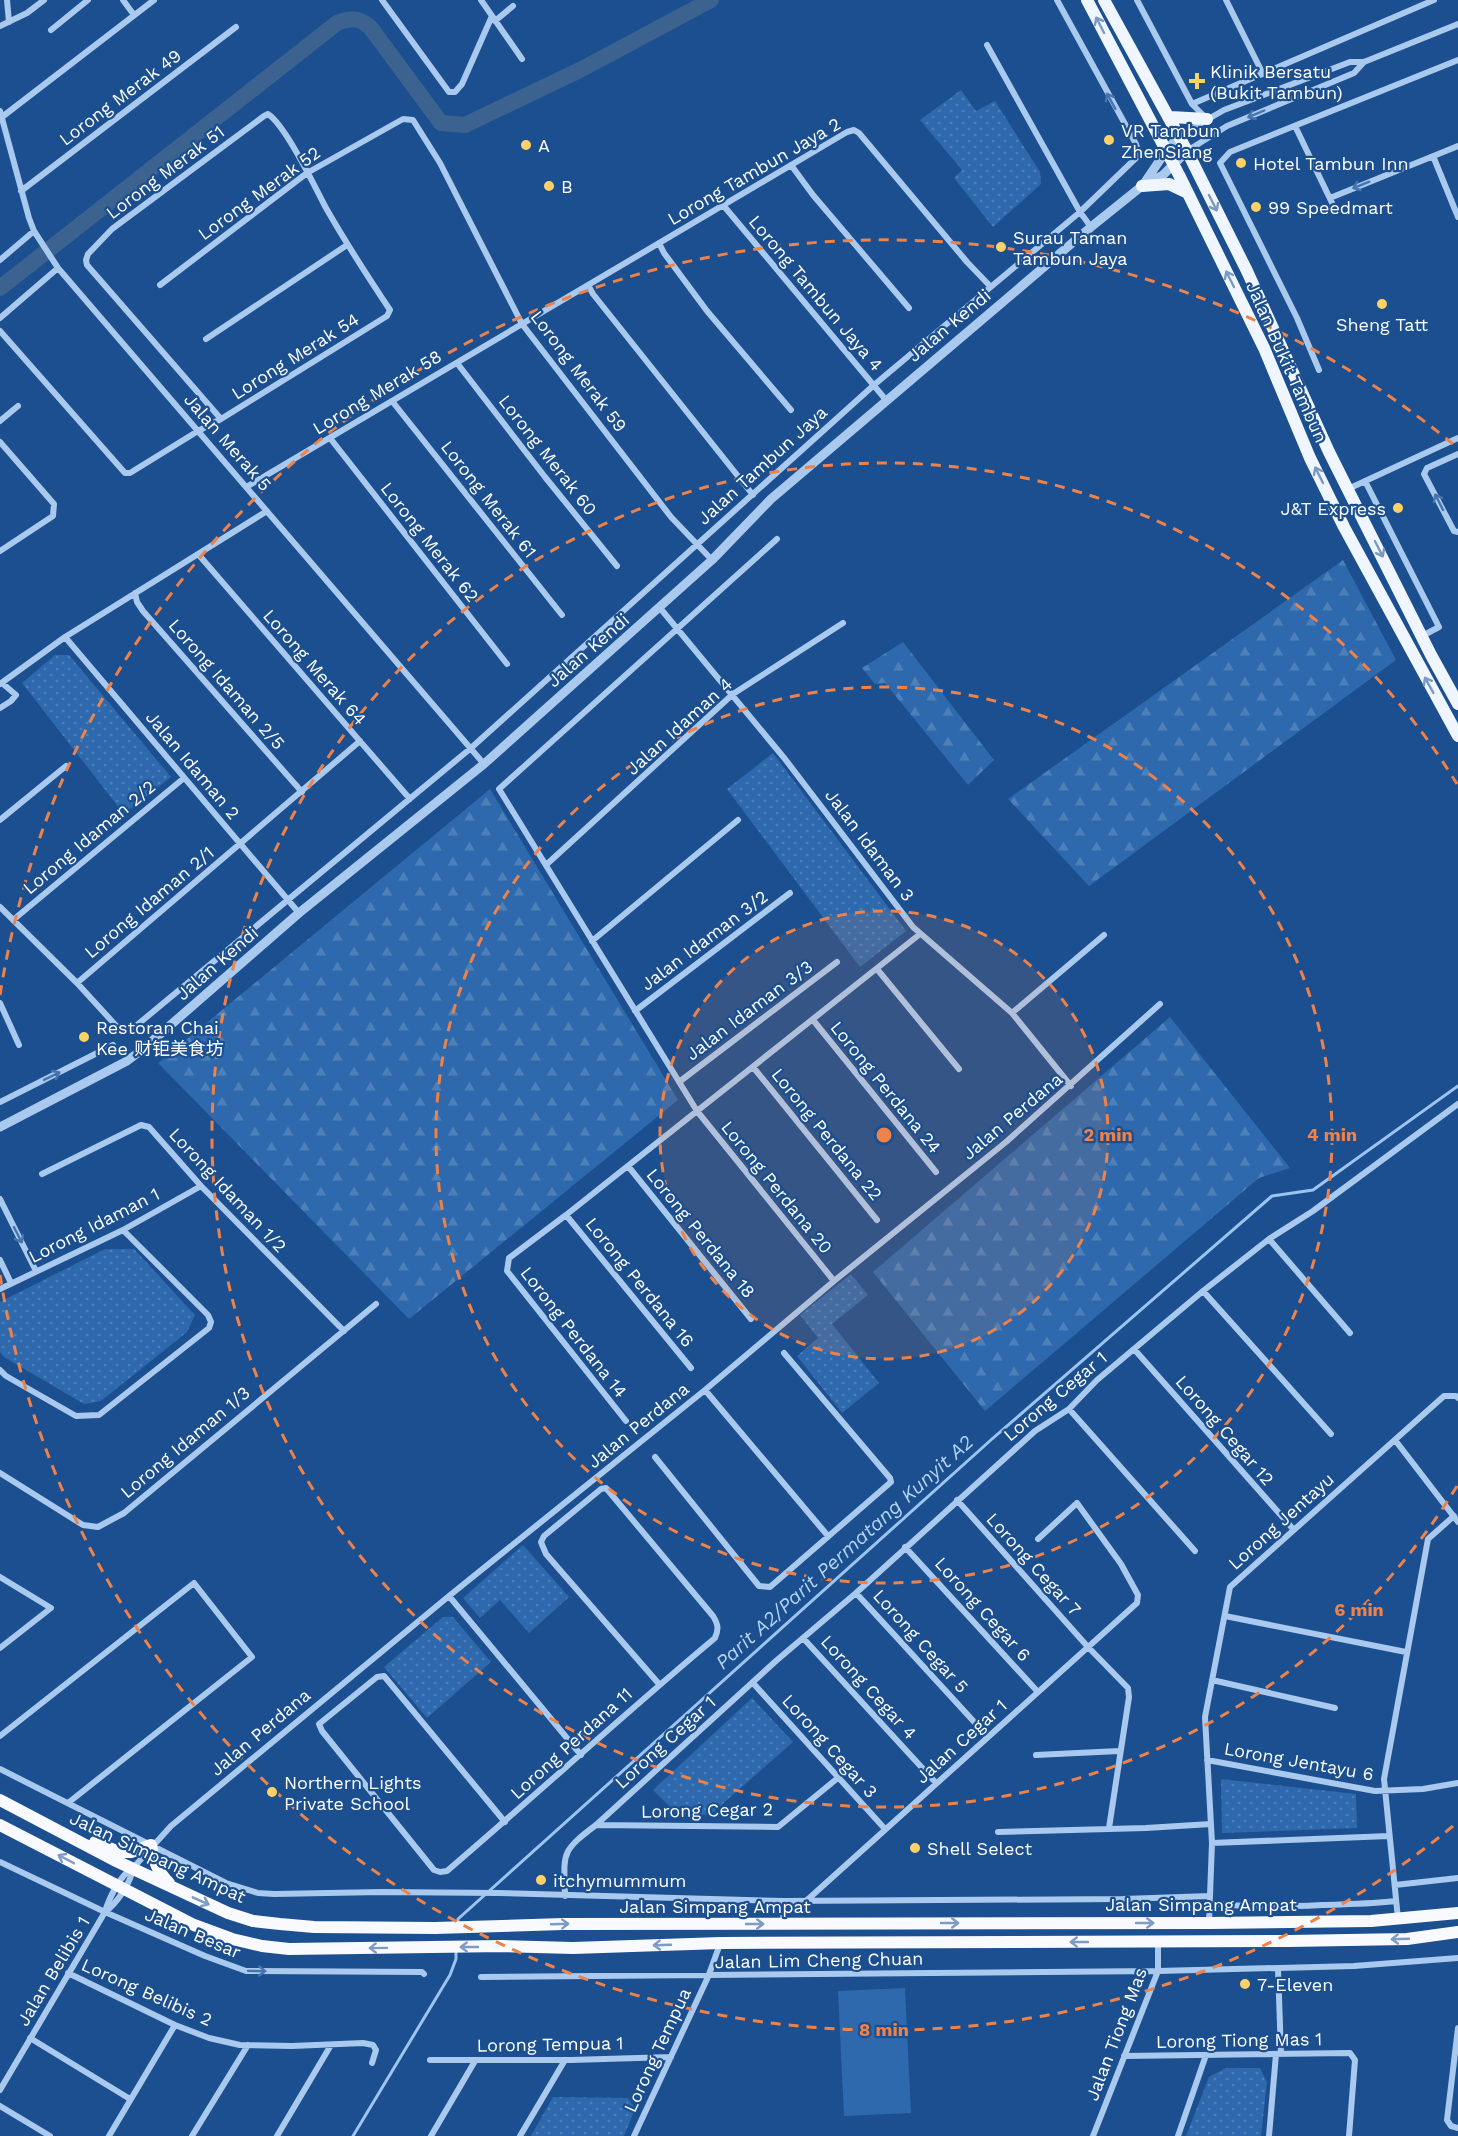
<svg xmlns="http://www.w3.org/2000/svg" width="1458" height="2136" viewBox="0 0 1458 2136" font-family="'Work Sans','Noto Sans SC',sans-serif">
<defs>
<pattern id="grass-dots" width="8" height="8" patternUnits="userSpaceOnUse" patternTransform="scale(1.5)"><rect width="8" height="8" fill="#2e69ad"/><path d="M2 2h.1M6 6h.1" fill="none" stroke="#4d80b9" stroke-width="1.8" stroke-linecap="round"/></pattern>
<pattern id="forest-firs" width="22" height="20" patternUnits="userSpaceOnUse" patternTransform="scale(1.5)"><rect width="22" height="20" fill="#2e69ad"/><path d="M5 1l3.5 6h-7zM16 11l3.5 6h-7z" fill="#4d80b9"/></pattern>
</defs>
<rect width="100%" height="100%" fill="#1b4f8f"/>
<path fill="url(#grass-dots)" d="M961 90 976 111 995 101 1040 172 1041 184 993 227 954 178 962 170 920 120Z
M55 655H69L171 777 124 814 22 683Z
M773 753 906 931 860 967 727 789Z
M105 1249H134L195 1315 187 1332 101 1401 84 1404 4 1357 0 1352V1302Z
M851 1274 868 1295 832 1324 879 1383 842 1413 797 1356 818 1338 800 1315Z
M523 1545 569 1597 529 1633 500 1600 480 1618 463 1598Z
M443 1617H453L491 1662 427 1718 384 1667Z
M752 1698 793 1742 710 1815 676 1813 653 1790Z
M1221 1779 1356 1794 1357 1828 1222 1833Z
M1226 2068H1260L1267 2082 1261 2136H1186L1209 2077Z
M553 2097 628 2098 635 2109 624 2136H531Z"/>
<path fill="url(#forest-firs)" d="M1343 560 1396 660 1089 886 1008 799Z
M903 642 994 760 968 785 885 683 875 684 862 668Z
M490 789 678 1100 409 1319 158 1063Z
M1170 1017 1290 1168 1259 1178 985 1411 873 1272Z"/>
<path fill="#2e69ad" d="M905 1988 911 2113 844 2116 838 1991Z"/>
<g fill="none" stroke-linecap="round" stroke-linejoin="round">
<path stroke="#9cc4f0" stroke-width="3" d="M458 1925V1919L992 1439 1272 1196 1313 1190 1458 1086
M353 2136 450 1975 456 1959V1950"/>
<path stroke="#3c6290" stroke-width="16" d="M0 288 337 23C351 18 358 17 370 27L441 123 465 125 580 70 711 0"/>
<path stroke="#a9c9ee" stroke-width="6" d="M7 0 9 22
M123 0 134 15
M382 0 449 92H455L462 84 492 16
M481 0 522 59
M1137 0 1192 104 1205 117
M1226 0 1263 74
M495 21 513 6
M0 26 27 13 44 0
M51 30 88 0
M987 45 1080 212 1091 227
M1192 104 1434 0
M0 111 29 218 34 231 58 268 484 764
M2 117 154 0
M1295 126 1334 207
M1179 136 1224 110 1350 62H1364L1458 24
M1187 151 1227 126 1354 73 1364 62
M1433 156 1458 217
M791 165 813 195 909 308
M21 191 236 27
M1330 198 1458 146
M723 205 886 400
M659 243 664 253 707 311 791 410
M0 260 34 231
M160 285 307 173 403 119 413 120 440 163 522 324 671 517 712 560
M588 285 593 294 753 495
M0 318 58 268
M0 331 125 473H130L198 431 221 419 387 316 390 310C368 277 346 243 326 208 315 187 286 126 268 114L264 116 112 229 88 254 86 260 87 265 221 419
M206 339 347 245
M457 363 545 477 617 566
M1319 370 1297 318 1220 163 1230 152 1458 60
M392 401 562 615
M0 421 18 406
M330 438 507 664
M0 442 54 504 53 516 0 551
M1458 454 1427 468 1424 474 1454 531 1458 532
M1365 481 1439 627 1422 636
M248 486 847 132 854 130 859 133 967 262 990 286
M1348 489 1458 438
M777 539 499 789 697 1111 834 1281
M198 554 410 799
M135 593 137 602 143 611 302 792
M660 608 785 759 913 927 1012 1013 1071 1086
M65 637 299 913
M0 684 65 637 267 511
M0 708 11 701 16 695 2 683
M0 820 66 766
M546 865 733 694 843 623
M0 907 77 983 120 1030H131L471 748 874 385 1080 212 1137 157 1138 151 1136 144 1057 0
M13 920 184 778
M592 941 738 820
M877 969 959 1069
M77 983 360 741
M0 1003 19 1045
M635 1011 790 893
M1012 1013 1104 935
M813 1020 936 1172
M753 1067 877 1220
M679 1082 837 962
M0 1102 113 1045
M628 1166 751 1319
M42 1174 141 1125 149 1127 201 1186 344 1331
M0 1199 36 1271
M566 1215 691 1368
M1269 1239 1350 1333
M0 1260 11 1283
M0 1289 123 1230 201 1186
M1203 1291 1331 1434
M1134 1349 1294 1530
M0 1370 6 1376 76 1416 99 1415 209 1328 211 1322 208 1315 123 1230
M705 1390 828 1536
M1069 1409 1195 1551
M626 1421 507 1271 509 1258 566 1215 920 934
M1395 1440 1458 1522
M655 1457 759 1586 770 1587 891 1482 890 1478 784 1353
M0 1473 83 1525 98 1527 124 1513 376 1304
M957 1500 1088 1647 1128 1688 1129 1697 1109 1828
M905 1547 1038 1692
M0 1577 51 1608 0 1648
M856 1593 988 1737
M449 1596 581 1755
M1225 1616 1406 1652
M803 1638 936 1783
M1212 1680 1335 1708
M753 1683 885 1829
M0 1736 194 1583 252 1657 68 1803
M1036 1755 1119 1751
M1207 1760 1375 1791 1423 1789 1458 1783
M0 1769 226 1883 258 1893 274 1894 381 1892 498 1893 784 1901 1123 1899 1210 1896
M505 1822 384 1676 377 1677 319 1724 322 1731 434 1870 440 1872 447 1871C537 1794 624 1714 715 1638 719 1629 718 1624 713 1616L606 1488 601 1489 544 1536 541 1542 546 1554 659 1684
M596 1825 778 1827 839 1777
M998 1832 1146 1828 1211 1824
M1212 1843 1389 1836
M0 1862 105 1912 205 1956 246 1971 422 1972 424 1974
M1395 1885 1458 1878
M565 1896C564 1853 560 1852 596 1825L777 1660 856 1593 1035 1431 1069 1409 1097 1380 1203 1291 1269 1239 1313 1211 1458 1104
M806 1901 1137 1603 1138 1595 1121 1564 1077 1503 1038 1539
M1210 1903C1246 1908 1284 1907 1322 1905 1347 1904 1371 1904 1396 1901
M105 1912C109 1898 120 1875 133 1868L171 1826 449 1596 705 1390 834 1281 1006 1142 1160 1004
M1398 1919 1384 1779 1428 1539 1454 1516
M1209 1922 1212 1843 1205 1717 1230 1587 1444 1396H1456L1458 1398
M783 1924 784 1901
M1278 1968 1281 2054
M68 1973 175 2025 209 2038 240 2045 292 2046 363 2043 373 2045 376 2050 372 2063
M481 1977 1158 1971 1354 1966 1458 1958
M1458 2028 1447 2120 1451 2126 1458 2128
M30 2038 130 2099
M1124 2056 1350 2053 1355 2060 1349 2136
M430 2060H571L671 2057
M0 2090 105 1912C117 1903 130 1884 133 1869
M0 2106 50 2136
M109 2136 175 2025
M192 2136 248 2045
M277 2136 331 2045
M431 2136 475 2061
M520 2136 565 2060
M634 2136 708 1977 720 1944
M1093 2136 1158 1971V1942
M1178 2136 1206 2055
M1269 2136 1276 2054"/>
<path stroke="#a9c9ee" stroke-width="9" d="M1143 185 1166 151 1179 136
M0 1127 127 1061 143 1049 299 913 484 764 712 560 771 499 1091 227 1142 186 1163 175 1187 151"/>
<path stroke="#f0f6ff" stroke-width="12" d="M1087 0 1179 175 1264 348 1310 458 1344 527 1458 736
M1104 0 1187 151 1247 271 1329 452 1431 655 1458 704
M1170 117 1207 119
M1142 186 1169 184 1188 193"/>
<path stroke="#f8faff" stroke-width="12" d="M0 1800 114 1860 228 1913 253 1921 280 1924 314 1927 435 1928 563 1924 1209 1923 1371 1921 1458 1913
M0 1825 194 1925 232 1939 262 1946 289 1949 503 1946 573 1948 721 1943 1289 1941 1407 1939 1458 1932
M95 1842 119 1852H131L151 1845C154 1861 157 1871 169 1883"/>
</g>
<defs><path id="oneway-shaft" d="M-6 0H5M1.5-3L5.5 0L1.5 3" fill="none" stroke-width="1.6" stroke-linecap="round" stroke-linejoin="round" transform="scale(1.5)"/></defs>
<g stroke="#7b9ac1">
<use href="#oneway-shaft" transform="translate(1100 25) rotate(-117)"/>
<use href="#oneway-shaft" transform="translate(1213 203) rotate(63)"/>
<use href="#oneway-shaft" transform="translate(1230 279) rotate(-116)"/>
<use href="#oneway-shaft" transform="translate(1319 475) rotate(-116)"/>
<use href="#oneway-shaft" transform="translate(1379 549) rotate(63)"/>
<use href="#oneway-shaft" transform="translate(1429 685) rotate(-119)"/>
</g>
<g stroke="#4674ac">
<use href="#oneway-shaft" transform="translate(1111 101) rotate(-119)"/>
<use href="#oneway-shaft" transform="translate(1256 114) rotate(157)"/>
<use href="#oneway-shaft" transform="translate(1361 185) rotate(158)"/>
<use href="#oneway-shaft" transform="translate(1439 502) rotate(-117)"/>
<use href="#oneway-shaft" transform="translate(52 1076) rotate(-26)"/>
<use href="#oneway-shaft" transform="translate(18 1235) rotate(63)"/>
<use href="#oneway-shaft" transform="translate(257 1971) rotate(1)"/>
</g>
<g stroke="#7e9cc1">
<use href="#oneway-shaft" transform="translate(66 1859) rotate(-152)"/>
<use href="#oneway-shaft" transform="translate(201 1901) rotate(24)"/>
<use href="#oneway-shaft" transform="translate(950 1923)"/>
<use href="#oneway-shaft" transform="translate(1145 1923)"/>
<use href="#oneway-shaft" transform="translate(560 1924) rotate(-2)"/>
<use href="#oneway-shaft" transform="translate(755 1924)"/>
<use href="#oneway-shaft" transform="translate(1400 1939) rotate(178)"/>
<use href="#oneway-shaft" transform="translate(1079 1942) rotate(180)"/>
<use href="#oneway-shaft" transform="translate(662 1945) rotate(178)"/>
<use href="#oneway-shaft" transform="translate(469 1947) rotate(180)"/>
<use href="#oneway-shaft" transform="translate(378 1948) rotate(179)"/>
</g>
<circle cx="884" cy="1135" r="224" fill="#ee8249" fill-opacity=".12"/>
<g fill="none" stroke="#ee8249" stroke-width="3" stroke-dasharray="10 8">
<circle cx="884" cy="1135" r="224"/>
<circle cx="884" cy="1135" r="448"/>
<path d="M1457 1486A672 672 0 1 1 1457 784"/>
<path d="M1453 1826A895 895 0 0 1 0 1275M0 995A895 895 0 0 1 1453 444"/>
</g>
<g fill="#ffd166" stroke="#1b4f8f" stroke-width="2">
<path d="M1194 72h6v6h6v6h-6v6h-6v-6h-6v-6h6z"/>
<circle cx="1109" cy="140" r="6"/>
<circle cx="526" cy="145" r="6"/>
<circle cx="1241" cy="163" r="6"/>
<circle cx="549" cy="186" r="6"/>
<circle cx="1256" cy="207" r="6"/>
<circle cx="1001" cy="247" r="6"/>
<circle cx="1382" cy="304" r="6"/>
<circle cx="1398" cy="508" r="6"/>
<circle cx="84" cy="1037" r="6"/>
<circle cx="272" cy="1792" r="6"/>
<circle cx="915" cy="1848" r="6"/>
<circle cx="541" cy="1880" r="6"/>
<circle cx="1245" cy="1984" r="6"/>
</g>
<g text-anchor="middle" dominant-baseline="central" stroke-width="4.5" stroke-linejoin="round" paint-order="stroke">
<g font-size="18" fill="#fff" stroke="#1b4f8f" text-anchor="start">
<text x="1210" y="71">Klinik Bersatu<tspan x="1210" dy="21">(Bukit Tambun)</tspan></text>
<text x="1121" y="130">VR Tambun<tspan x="1121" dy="21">ZhenSiang</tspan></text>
<text x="538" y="145">A</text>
<text x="1253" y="163">Hotel Tambun Inn</text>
<text x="561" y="186">B</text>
<text x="1268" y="207">99 Speedmart</text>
<text x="1013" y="237">Surau Taman<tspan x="1013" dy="21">Tambun Jaya</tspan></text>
<text x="1382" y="324" text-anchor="middle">Sheng Tatt</text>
<text x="1386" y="508" text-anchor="end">J&amp;T Express</text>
<text x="96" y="1027">Restoran Chai<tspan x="96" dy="21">Kee 财钜美食坊</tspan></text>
<text x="284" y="1782">Northern Lights<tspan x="284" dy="21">Private School</tspan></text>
<text x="927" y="1848">Shell Select</text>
<text x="553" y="1880">itchymummum</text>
<text x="1257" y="1984">7-Eleven</text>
</g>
<g font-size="18" fill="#fff" stroke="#1b4f8f">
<text transform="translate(120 97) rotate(-37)">Lorong Merak 49</text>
<text transform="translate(754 171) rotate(-30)">Lorong Tambun Jaya 2</text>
<text transform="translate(165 172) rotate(-37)">Lorong Merak 51</text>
<text transform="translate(259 193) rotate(-36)">Lorong Merak 52</text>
<text transform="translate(816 293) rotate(50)">Lorong Tambun Jaya 4</text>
<text transform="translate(949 325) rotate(-40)">Jalan Kendi</text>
<text transform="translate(295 356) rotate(-32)">Lorong Merak 54</text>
<text transform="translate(1287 362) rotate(66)">Jalan Bukit Tambun</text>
<text transform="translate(579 371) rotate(53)">Lorong Merak 59</text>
<text transform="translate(377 392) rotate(-31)">Lorong Merak 58</text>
<text transform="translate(228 442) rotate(49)">Jalan Merak 5</text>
<text transform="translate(548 455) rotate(52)">Lorong Merak 60</text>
<text transform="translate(762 465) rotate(-42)">Jalan Tambun Jaya</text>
<text transform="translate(489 499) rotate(52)">Lorong Merak 61</text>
<text transform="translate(430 542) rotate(52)">Lorong Merak 62</text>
<text transform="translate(588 650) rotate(-41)">Jalan Kendi</text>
<text transform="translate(315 667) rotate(49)">Lorong Merak 64</text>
<text transform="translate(227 684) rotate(49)">Lorong Idaman 2/5</text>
<text transform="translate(679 726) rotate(-42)">Jalan Idaman 4</text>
<text transform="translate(193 765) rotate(50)">Jalan Idaman 2</text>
<text transform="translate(89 837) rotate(-40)">Lorong Idaman 2/2</text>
<text transform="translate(870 845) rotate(53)">Jalan Idaman 3</text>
<text transform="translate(149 902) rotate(-40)">Lorong Idaman 2/1</text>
<text transform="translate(704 940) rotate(-37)">Jalan Idaman 3/2</text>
<text transform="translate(217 963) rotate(-41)">Jalan Kendi</text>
<text transform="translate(749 1010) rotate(-37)">Jalan Idaman 3/3</text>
<text transform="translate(886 1087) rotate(51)">Lorong Perdana 24</text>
<text transform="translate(1012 1116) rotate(-40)">Jalan Perdana</text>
<text transform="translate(827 1134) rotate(51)">Lorong Perdana 22</text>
<text transform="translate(777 1187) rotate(51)">Lorong Perdana 20</text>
<text transform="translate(228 1190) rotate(47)">Lorong Idaman 1/2</text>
<text transform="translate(94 1225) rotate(-27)">Lorong Idaman 1</text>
<text transform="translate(701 1233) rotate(51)">Lorong Perdana 18</text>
<text transform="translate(640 1282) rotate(51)">Lorong Perdana 16</text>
<text transform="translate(574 1332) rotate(52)">Lorong Perdana 14</text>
<text transform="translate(1055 1396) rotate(-40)">Lorong Cegar 1</text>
<text transform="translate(638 1425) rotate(-39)">Jalan Perdana</text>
<text transform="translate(1225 1430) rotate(49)">Lorong Cegar 12</text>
<text transform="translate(185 1442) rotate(-40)">Lorong Idaman 1/3</text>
<text transform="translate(1281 1521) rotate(-42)">Lorong Jentayu</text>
<text transform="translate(1034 1564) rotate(48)">Lorong Cegar 7</text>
<text transform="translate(983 1609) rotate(48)">Lorong Cegar 6</text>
<text transform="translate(921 1641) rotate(48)">Lorong Cegar 5</text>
<text transform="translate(869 1687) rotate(48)">Lorong Cegar 4</text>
<text transform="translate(260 1732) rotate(-40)">Jalan Perdana</text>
<text transform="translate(961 1741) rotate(-42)">Jalan Cegar 1</text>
<text transform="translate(665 1742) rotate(-42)">Lorong Cegar 1</text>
<text transform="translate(571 1743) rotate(-42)">Lorong Perdana 11</text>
<text transform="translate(830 1746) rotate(48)">Lorong Cegar 3</text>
<text transform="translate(1299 1761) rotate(10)">Lorong Jentayu 6</text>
<text transform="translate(707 1810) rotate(-1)">Lorong Cegar 2</text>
<text transform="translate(158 1857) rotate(25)">Jalan Simpang Ampat</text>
<text x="1201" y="1904">Jalan Simpang Ampat</text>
<text x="715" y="1906">Jalan Simpang Ampat</text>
<text transform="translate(193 1933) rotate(23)">Jalan Besar</text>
<text transform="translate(819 1960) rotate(-1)">Jalan Lim Cheng Chuan</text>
<text transform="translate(53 1971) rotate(-59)">Jalan Belibis 1</text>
<text transform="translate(147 1992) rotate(24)">Lorong Belibis 2</text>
<text transform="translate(1116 2034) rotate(-69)">Jalan Tiong Mas</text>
<text transform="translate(1239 2040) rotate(-1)">Lorong Tiong Mas 1</text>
<text transform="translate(550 2044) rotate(-1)">Lorong Tempua 1</text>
<text transform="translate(657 2050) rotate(-65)">Lorong Tempua</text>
</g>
<g font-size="20" font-style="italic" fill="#b5d3f5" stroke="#1b4f8f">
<text transform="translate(844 1552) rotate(-42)">Parit A2/Parit Permatang Kunyit A2</text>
</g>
</g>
<circle cx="884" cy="1135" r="9" fill="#ee8249" stroke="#1b4f8f" stroke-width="3"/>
<g font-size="18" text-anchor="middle" font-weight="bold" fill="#ee8249" stroke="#1b4f8f" stroke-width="4.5" stroke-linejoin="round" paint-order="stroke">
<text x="1108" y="1141">2 min</text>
<text x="1332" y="1141">4 min</text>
<text x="1359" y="1616">6 min</text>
<text x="884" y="2036">8 min</text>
</g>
</svg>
